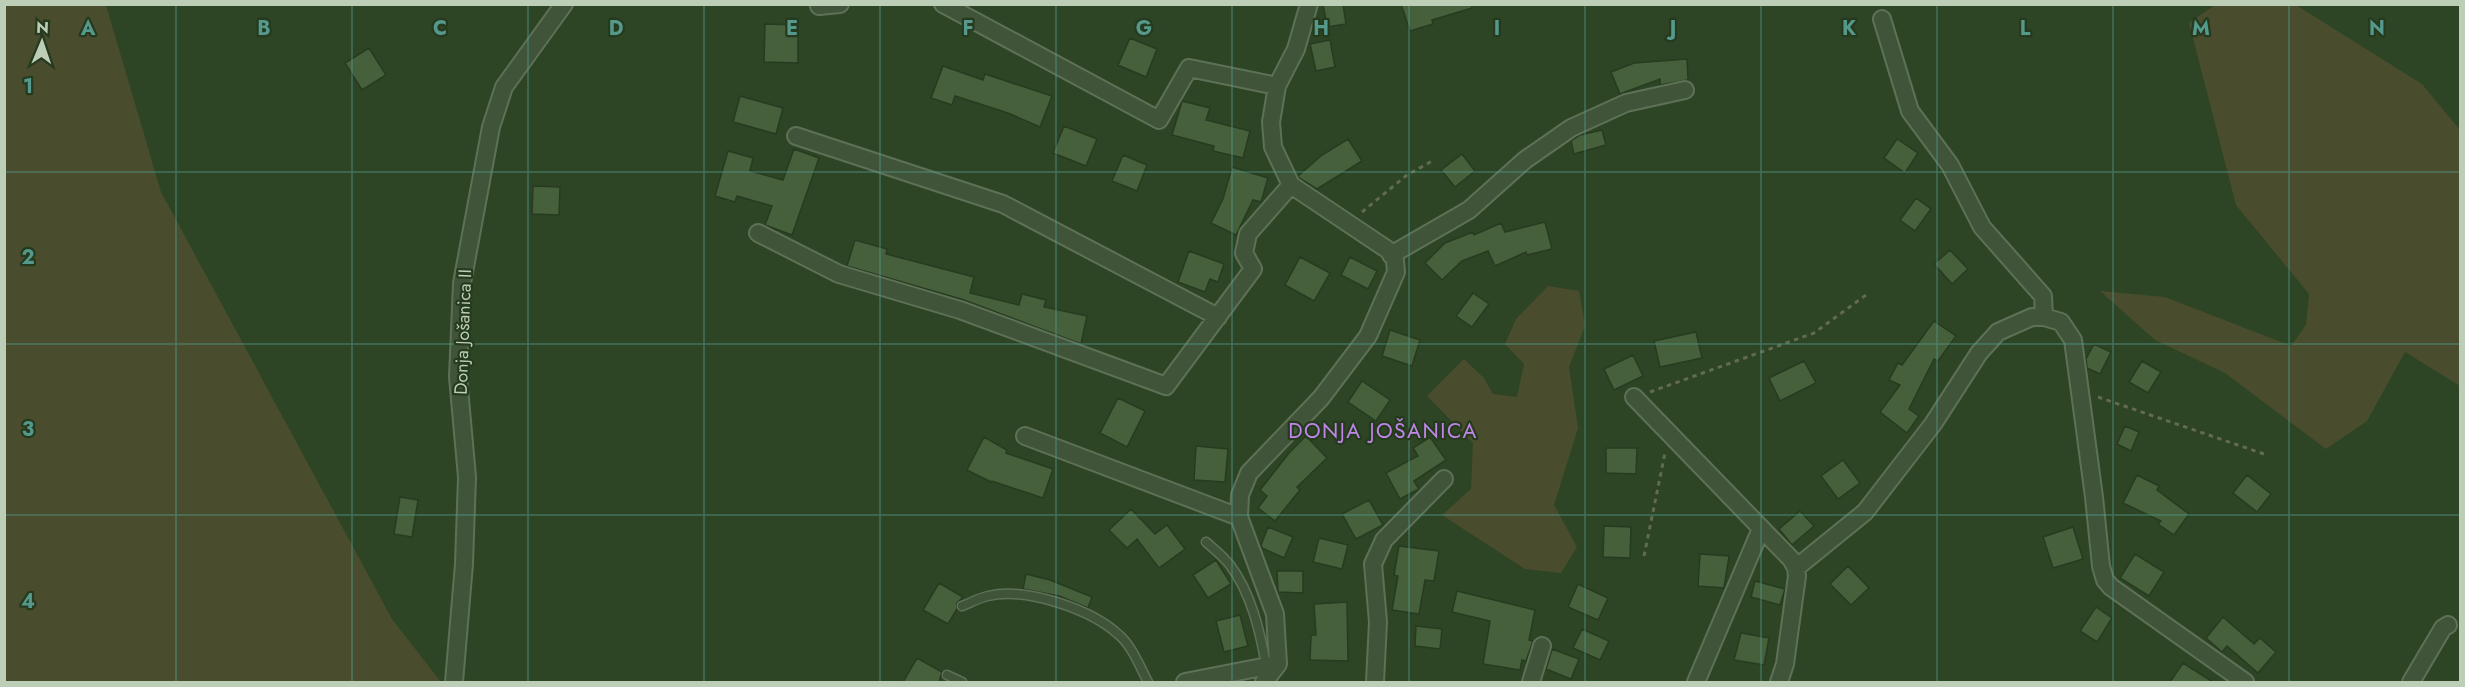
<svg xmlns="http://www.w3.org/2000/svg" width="2465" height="687" viewBox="0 0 2465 687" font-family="Jost,sans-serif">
<rect width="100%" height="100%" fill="#2d4524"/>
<path fill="#494d2e" d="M4 5H106L161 192 392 619 441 682H5Z
M2215 5H2296L2422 84 2460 130V386L2405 352 2367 421 2326 449 2225 373 2155 340 2100 291 2165 297 2291 346 2306 325 2309 294 2236 205 2189 23Z
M1548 286 1579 291 1585 326 1569 367 1578 428 1554 505 1577 547 1561 573 1525 569 1442 515 1471 489 1473 443 1427 396 1464 359 1484 378 1493 394 1517 397 1524 364 1505 344 1516 319Z"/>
<path fill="#45603b" stroke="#273b20" stroke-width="1.5" d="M1323 4H1343L1346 24 1327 27Z
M1401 4H1472V8L1432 20 1433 24 1410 31Z
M765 24 798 25V63L764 62Z
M1130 38 1157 49 1146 77 1118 65Z
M1330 40 1335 67 1316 71 1310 44Z
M369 48 386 75 362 90 345 63Z
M1687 59 1688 80 1660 85V79L1620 94 1611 72 1634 63Z
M943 66 983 80 985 74 1052 96 1040 127 1008 113 955 96 952 105 931 98Z
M740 96 783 108 776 134 733 122Z
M1182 101 1210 108 1206 120 1250 131 1243 158 1213 151 1214 146 1172 135Z
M1064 126 1097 139 1086 166 1053 153Z
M1602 130 1606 145 1574 154 1571 141 1580 135Z
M1348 139 1362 161 1317 189 1299 178 1298 176 1322 155Z
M1897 139 1918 153 1905 173 1884 158Z
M794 149 819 158 792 235 765 225 772 206 737 196 735 202 715 196 728 151 753 158 750 171 783 180Z
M1462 154 1475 171 1455 187 1441 170Z
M1123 155 1147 165 1137 191 1112 181Z
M1232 167 1268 178 1261 202 1253 200 1236 235 1211 223 1223 199Z
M533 186 560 187 559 215 532 214Z
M1916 198 1931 209 1915 231 1900 220Z
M1545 222 1552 249 1527 255 1526 252 1495 266 1488 251 1462 261 1442 280 1425 263 1445 243 1473 232 1474 235 1501 223 1505 232Z
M855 240 887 249 886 254 974 277 970 293 1019 305 1022 294 1046 300 1044 307 1087 316 1081 344 964 300 847 266Z
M1950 250 1968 269 1952 284 1934 264Z
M1189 251 1224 264 1218 282 1210 279 1205 292 1178 282Z
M1300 257 1330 273 1314 301 1285 285Z
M1350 257 1377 271 1368 289 1341 275Z
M1473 293 1489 304 1472 327 1456 316Z
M1934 321 1956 336 1938 361 1934 359 1909 409 1919 416 1907 433 1880 412 1900 385 1889 380 1898 363 1902 365Z
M1390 330 1420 340 1412 366 1382 356Z
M1696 332 1702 358 1660 367 1654 341Z
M2094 344 2111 352 2100 374 2087 368 2086 359Z
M1633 355 1643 376 1614 390 1604 369Z
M1804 361 1816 383 1780 401 1769 378Z
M2142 361 2161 372 2148 393 2129 382Z
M1362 381 1390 400 1376 421 1348 402Z
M1118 398 1145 411 1127 447 1100 433Z
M2125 426 2139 432 2131 451 2117 444Z
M1306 436 1327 458 1297 487 1300 490 1275 521 1258 508 1267 496 1260 490 1289 453Z
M984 437 1007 450 1006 453 1053 469 1043 498 992 481 991 482 967 470Z
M1430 437 1446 460 1414 481 1419 489 1400 499 1386 473 1418 456 1413 448Z
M1196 446 1228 449 1225 482 1194 480Z
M1606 448H1637L1636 474 1606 473Z
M1843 460 1860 483 1838 499 1821 476Z
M2137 475 2159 486 2157 490 2189 514 2174 535 2158 524 2161 521 2123 503Z
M2247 475 2271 494 2257 512 2233 493Z
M400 497 418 500 412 537 394 534Z
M1369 500 1383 525 1356 539 1342 514Z
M1131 509 1155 534 1167 525 1185 549 1159 568 1137 539 1127 548 1109 530Z
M1800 511 1814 526 1792 545 1779 529Z
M1604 526 1631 527 1630 558 1603 557Z
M1268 527 1293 537 1284 558 1262 548 1261 545Z
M2073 527 2083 559 2053 568 2043 537Z
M1319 538 1348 545 1342 569 1313 562Z
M1399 546 1439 551 1434 581 1425 580 1419 614 1392 610 1398 576 1394 575Z
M1700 554 1729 556 1724 588 1698 586Z
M2135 554 2164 572 2149 596 2120 578Z
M1216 560 1231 584 1208 598 1193 575Z
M1848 566 1869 588 1851 605 1830 584Z
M1277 571H1303V593L1278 592Z
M1026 574 1050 580 1092 597 1088 608 1059 596 1023 589Z
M1755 581 1785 589 1780 605 1751 597Z
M939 583 963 597 957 603V609L948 624 923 610Z
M1578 584 1608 598 1598 620 1568 607Z
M1457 591 1535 610 1529 640 1533 641 1526 661 1522 660 1520 670 1483 664 1490 621 1452 612Z
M1347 602 1348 661 1310 660 1311 635H1316L1314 604Z
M2096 607 2112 618 2097 642 2080 631Z
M1240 615 1248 646 1224 652 1216 621Z
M2223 617 2254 644 2260 638 2276 652 2258 673 2227 646 2222 652 2206 638Z
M1416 626 1442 629 1440 649 1415 646Z
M1582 629 1609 641 1600 660 1573 648Z
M1741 633 1769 638 1764 665 1734 660Z
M1552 649 1579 659 1571 679 1546 669Z
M917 658 942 672 939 682H903Z
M2183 663 2213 682H2170Z"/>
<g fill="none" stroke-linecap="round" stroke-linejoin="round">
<defs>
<path id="lane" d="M1206 542C1214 549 1223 556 1230 565 1251 593 1260 631 1266 665
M962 606C970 603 979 598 988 596 1026 587 1091 609 1119 635 1132 646 1140 667 1148 682
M947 675 962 682"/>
<path id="street" d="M943 4 1159 120 1189 68 1277 86
M819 6 840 4
M1882 19 1910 111 1950 165 1982 227 2043 296 2044 317
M796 136 1003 204 1218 317
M758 233 839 274 960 310 1166 386 1253 269 1244 253 1248 234 1291 185
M1391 255 1469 210 1525 160 1571 128 1626 103 1685 90
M1634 397 1791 559 1796 568 1797 576 1785 664 1779 682
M1025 436 1239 517
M1796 568 1865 512 1933 424 1979 353 1998 332 2032 317H2044L2061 322 2073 340 2094 497 2101 566 2105 580 2111 587 2245 682
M454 682 464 564 467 477 458 377 462 283 491 127 504 87 564 4
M1185 682 1278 664
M1264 682 1278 664 1275 614 1239 517 1240 495 1249 473 1321 398 1368 336 1396 272 1395 260 1388 250 1291 185 1273 147 1271 122 1277 86 1296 49 1309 4
M1375 682 1378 622 1373 564 1384 540 1444 479
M1531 682 1542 646
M1696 682 1761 529
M2411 682 2443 628 2448 625"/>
</defs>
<use href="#lane" stroke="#5e7157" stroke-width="11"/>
<use href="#street" stroke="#5e7157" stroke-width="20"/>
<path stroke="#626b4e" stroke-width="3" stroke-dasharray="4.5 4.5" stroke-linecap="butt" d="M1362 212 1407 175 1434 160
M1650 392 1814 333 1866 295
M2098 397 2264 454
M1644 556 1665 453"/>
<use href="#lane" stroke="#405439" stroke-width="8"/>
<use href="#street" stroke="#405439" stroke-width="16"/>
</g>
<path fill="none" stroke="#54998b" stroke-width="1.5" stroke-opacity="0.55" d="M176 4V682M352 4V682M528 4V682M704 4V682M880 4V682M1056 4V682M1232 4V682M1409 4V682M1585 4V682M1761 4V682M1937 4V682M2113 4V682M2289 4V682M4 172H2460M4 344H2460M4 515H2460"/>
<g text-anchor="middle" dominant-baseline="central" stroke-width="4.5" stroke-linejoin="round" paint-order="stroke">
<g font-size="18" fill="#bcceb6" stroke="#253a1e">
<text transform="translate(463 332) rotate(-88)">Donja Jošanica II</text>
</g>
<g font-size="21" letter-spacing="1.5" fill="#c187e8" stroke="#253a1e">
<text x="1383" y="431">DONJA JOŠANICA</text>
</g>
</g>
<g font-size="20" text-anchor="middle" font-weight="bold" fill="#54998b" stroke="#253a1e" stroke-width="4.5" stroke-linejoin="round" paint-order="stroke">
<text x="88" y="35">A</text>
<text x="264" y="35">B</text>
<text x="440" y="35">C</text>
<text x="616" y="35">D</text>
<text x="792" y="35">E</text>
<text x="968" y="35">F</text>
<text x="1144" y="35">G</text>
<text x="1321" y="35">H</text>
<text x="1497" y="35">I</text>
<text x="1673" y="35">J</text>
<text x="1849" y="35">K</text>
<text x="2025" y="35">L</text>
<text x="2201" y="35">M</text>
<text x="2377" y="35">N</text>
<text x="28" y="93">1</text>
<text x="28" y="264">2</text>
<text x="28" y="436">3</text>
<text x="28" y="608">4</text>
</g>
<rect width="2465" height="687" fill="none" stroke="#bcceb6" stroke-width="12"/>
<g transform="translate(42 42) rotate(2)" stroke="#253a1e" stroke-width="4.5" paint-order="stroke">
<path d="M0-4.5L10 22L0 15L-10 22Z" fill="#bcceb6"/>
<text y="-9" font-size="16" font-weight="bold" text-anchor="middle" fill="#bcceb6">N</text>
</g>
</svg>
